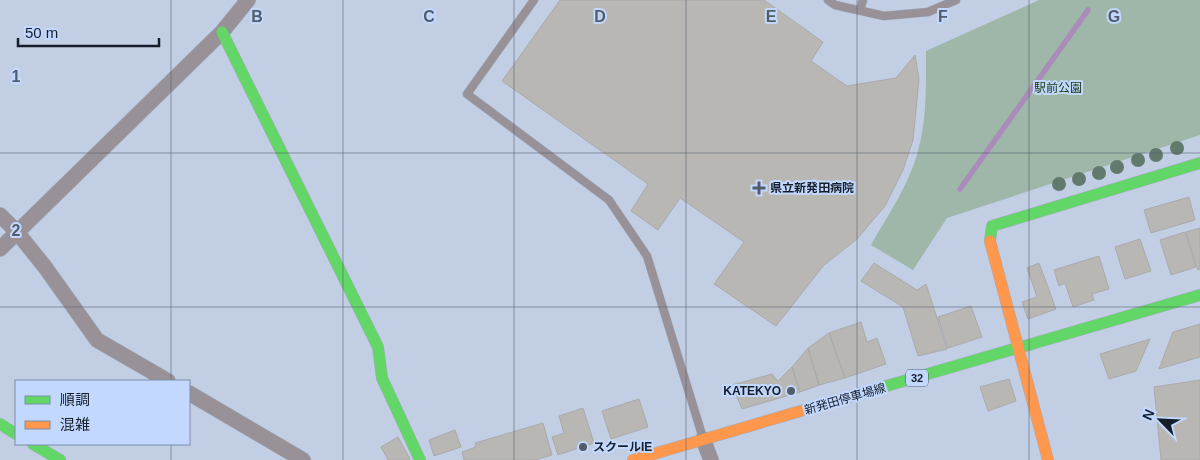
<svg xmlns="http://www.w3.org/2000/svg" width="1200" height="460" viewBox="0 0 1200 460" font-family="Arial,'Noto Sans JP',sans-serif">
<rect width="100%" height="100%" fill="#c2cee3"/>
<path fill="#9eb7a8" d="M1039 0H1200V135L947 218 913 270 871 245C888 215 909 185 918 151 927 118 926 85 926 51Z"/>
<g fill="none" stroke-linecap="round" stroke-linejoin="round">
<path stroke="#aa8cba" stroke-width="5.5" d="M960 189 1088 10"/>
</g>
<path fill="#b9b7b3" stroke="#a9aaac" d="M560 0H764L823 42 811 61 847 86 896 78 915 55 919 79 913 140 903 170 885 206 857 239 824 265 776 326 714 284 744 242 680 198 658 230 631 211 648 184 502 81Z
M1189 197 1195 220 1151 233 1144 210Z
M1200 228V269L1198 270 1186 232Z
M1185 232 1196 267 1171 275 1160 240Z
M1140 239 1151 271 1125 279 1115 247Z
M1099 256 1109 289 1092 294 1094 300 1073 307 1065 283 1059 286 1054 270Z
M874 263 917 290 926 284 947 349 918 356 903 307 861 281Z
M1039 263 1056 309 1028 319 1022 302 1037 297 1027 268Z
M971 306 982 337 948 348 938 317Z
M861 322 867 342 877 338 886 364 845 378 829 333Z
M1200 324V357L1159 369 1173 332Z
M829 333 845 378 819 385 808 348Z
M1150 339 1136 371 1109 379 1100 354Z
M808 348 819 385 800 392 792 367Z
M792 367 800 392 742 409 732 385 772 374 778 381Z
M1009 379 1016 401 988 411 980 387Z
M1200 380V460H1161L1154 387Z
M639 399 648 427 611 439 602 411Z
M583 408 594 443 558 455 552 437 564 433 559 416Z
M543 423 552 455 535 460H464L462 452 476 447 475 443Z
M455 430 461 447 434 456 429 440Z
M398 437 410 459 409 460H388L381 447Z"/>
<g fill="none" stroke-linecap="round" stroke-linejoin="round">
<defs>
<path id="lane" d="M534 0 467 94 609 200 647 256 703 438
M828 0 835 5 884 16 928 12 956 0
M860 10 863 0"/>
<path id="street" d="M0 215 16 231 45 267 97 340 168 381
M0 249 222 32 248 0
M189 393 303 460
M703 439 711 460"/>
<path id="fast" d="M222 32 378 347 382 378 420 460
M990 241 992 226 1200 163
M852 396 1200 295
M0 424 16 434
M33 444 60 460"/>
<path id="slow" d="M990 241 1048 460
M633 460 852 396"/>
</defs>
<use href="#lane" stroke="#a2acbc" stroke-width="9"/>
<use href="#street" stroke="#a2acbc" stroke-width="16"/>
<use href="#fast" stroke="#a2acbc" stroke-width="12"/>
<use href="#slow" stroke="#a2acbc" stroke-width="12"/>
<use href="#lane" stroke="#989298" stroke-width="8"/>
<use href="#street" stroke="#989298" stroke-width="15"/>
<use href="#fast" stroke="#63d668" stroke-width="11"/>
<use href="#slow" stroke="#ff974d" stroke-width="11"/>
</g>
<g fill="#627a6e">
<circle cx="1177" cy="148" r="7"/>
<circle cx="1156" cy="155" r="7"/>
<circle cx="1138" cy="160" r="7"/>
<circle cx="1117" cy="167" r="7"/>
<circle cx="1099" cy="173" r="7"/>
<circle cx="1079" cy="179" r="7"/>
<circle cx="1059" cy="184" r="7"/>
</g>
<path fill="none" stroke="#525c6b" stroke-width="1" stroke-opacity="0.55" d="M171 0V381M343 0V460M514 0V460M686 0V460M857 0V460M1029 0V460M0 153H1200M0 307H1200M171 444V460"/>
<g fill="#525c6b" stroke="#c2d8fe" stroke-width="2">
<path d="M756.5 180.5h5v5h5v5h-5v5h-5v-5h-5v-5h5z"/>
<circle cx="791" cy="391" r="5"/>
<circle cx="583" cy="447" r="5"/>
</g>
<g text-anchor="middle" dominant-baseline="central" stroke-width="4" stroke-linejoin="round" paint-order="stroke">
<rect fill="#c2d8fe" stroke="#4a566a" stroke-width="1" x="906" y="369.5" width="22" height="17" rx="4"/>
<g font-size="11" font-weight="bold" fill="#161e2b">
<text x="917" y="378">32</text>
</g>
<g font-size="12" fill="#14360e" stroke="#c2d8fe">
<text x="1058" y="88">駅前公園</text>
</g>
<g font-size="12" font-weight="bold" fill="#161e2b" stroke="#c2d8fe" text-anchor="start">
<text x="770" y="188">県立新発田病院</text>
<text x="781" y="391" text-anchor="end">KATEKYO</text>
<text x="593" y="447">スクールIE</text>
</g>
<g font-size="12" fill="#161e2b" stroke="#c2d8fe">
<text transform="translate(845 399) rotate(-16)">新発田停車場線</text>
</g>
</g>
<g font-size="16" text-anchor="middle" font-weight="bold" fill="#525c6b" stroke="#c2d8fe" stroke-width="4" stroke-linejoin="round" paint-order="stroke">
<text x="257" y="22">B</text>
<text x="429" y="22">C</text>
<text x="600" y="22">D</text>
<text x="771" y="22">E</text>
<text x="943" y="22">F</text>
<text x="1114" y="22">G</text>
<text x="16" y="82">1</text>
<text x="16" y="236">2</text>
</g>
<rect x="15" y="380" width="175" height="65" fill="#c2d8fe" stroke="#7d8eaa"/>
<rect x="25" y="396" width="25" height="8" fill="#63d668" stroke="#7d8eaa"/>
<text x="60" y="405" font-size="15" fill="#161e2b">順調</text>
<rect x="25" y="421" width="25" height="8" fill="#ff974d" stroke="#7d8eaa"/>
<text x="60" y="430" font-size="15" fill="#161e2b">混雑</text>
<g transform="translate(1160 420) rotate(294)" stroke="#c2d8fe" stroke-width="4" paint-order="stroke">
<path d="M0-4L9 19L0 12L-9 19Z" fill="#161e2b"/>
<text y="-8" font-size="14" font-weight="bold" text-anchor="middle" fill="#161e2b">N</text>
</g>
<path d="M18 38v8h141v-8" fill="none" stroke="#161e2b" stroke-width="2.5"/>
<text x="25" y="38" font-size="15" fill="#161e2b" stroke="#c2d8fe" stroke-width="4" paint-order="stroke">50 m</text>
</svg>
